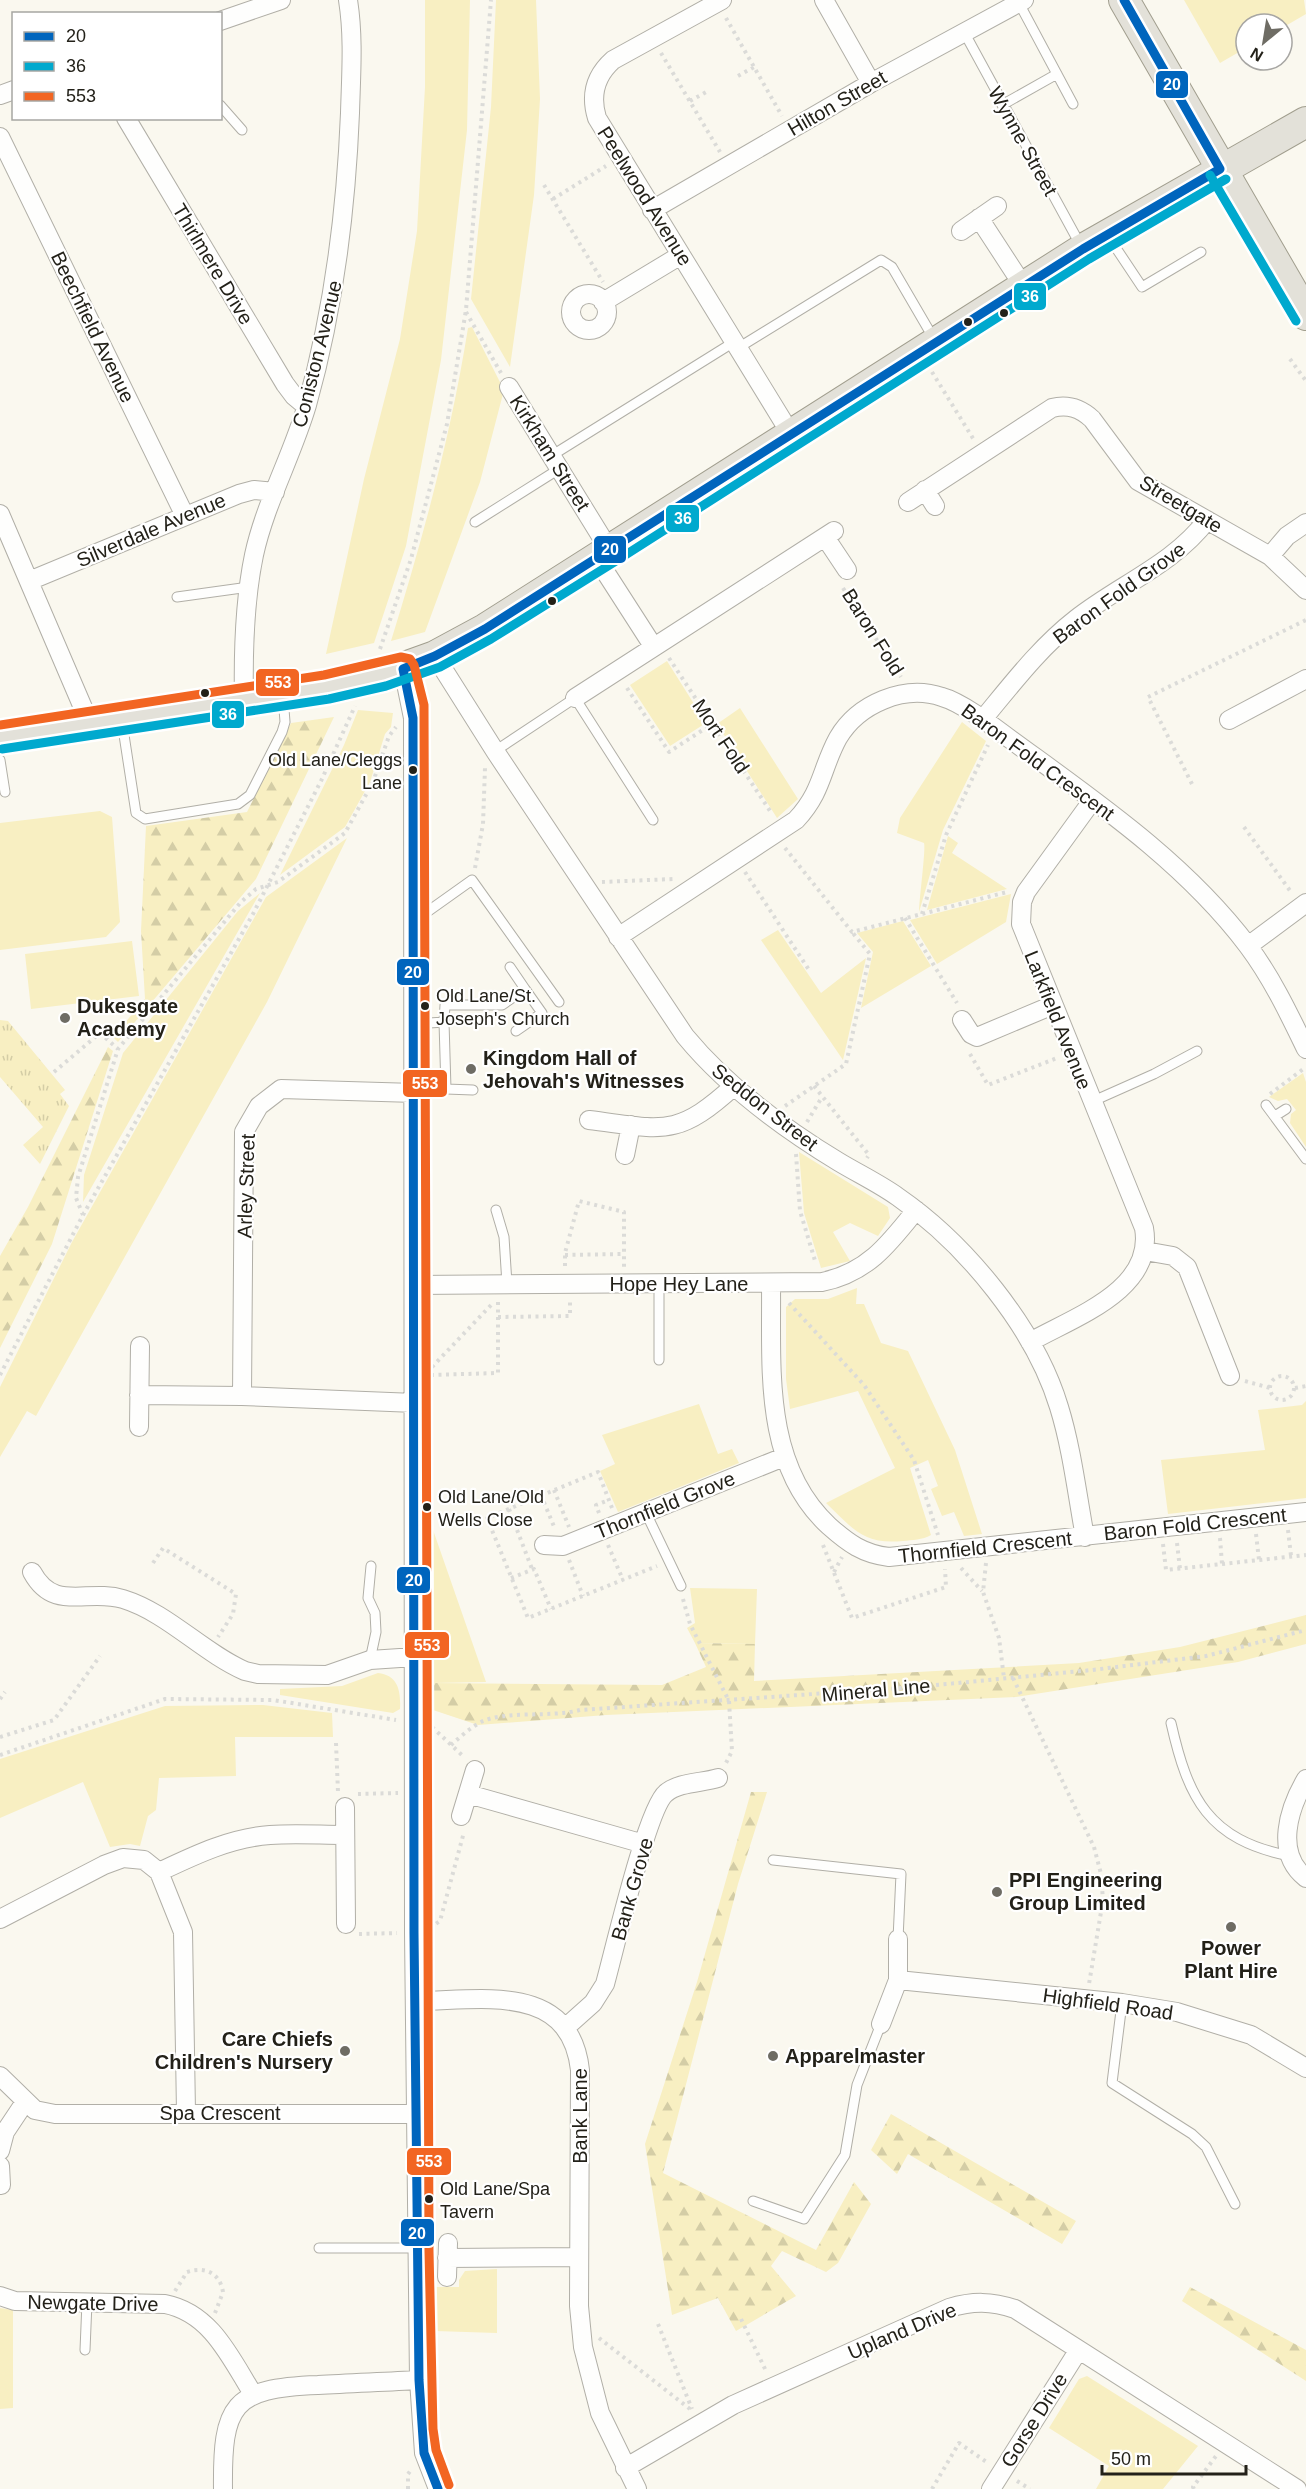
<svg xmlns="http://www.w3.org/2000/svg" width="1306" height="2489" viewBox="0 0 1306 2489" font-family="Helvetica,sans-serif">
<defs>
<pattern id="forest-firs" width="22" height="20" patternUnits="userSpaceOnUse" patternTransform="scale(1.5)"><rect width="22" height="20" fill="#f8efc2"/><path d="M5 1l3.5 6h-7zM16 11l3.5 6h-7z" fill="#d4cda6"/></pattern>
<pattern id="park-tufts" width="24" height="20" patternUnits="userSpaceOnUse" patternTransform="scale(1.5)"><rect width="24" height="20" fill="#f8efc2"/><path d="M3 7l-1-3M5 7V3M7 7l1-3M15 17l-1-3M17 17v-4M19 17l1-3" fill="none" stroke="#d4cda6"/></pattern>
</defs>
<rect width="100%" height="100%" fill="#faf8ef"/>
<path fill="#f8efc2" d="M425 0H470L467 130 441 360 406 546 374 643 326 654 364 479 400 339 417 231 425 87Z
M496 0H536L540 99 534 195 510 367 471 299 491 107Z
M1184 0H1304L1306 14 1282 28V24H1246V48L1220 63Z
M472 327 504 390 480 482 425 632 391 641C423 538 451 435 468 328Z
M667 661 706 723 670 746 630 685Z
M740 708 798 799 777 818 717 724Z
M358 710 393 713 391 727 385 734 370 782 345 827 280 875 344 745Z
M962 722 986 741 943 830 919 912C919 899 926 849 924 843L897 833 900 818Z
M100 811 112 817 120 922 106 937 0 950V823Z
M948 836 958 843 952 853 1007 889 927 910Z
M347 838 267 1002 36 1416 27 1411 0 1457V1387L72 1242 266 897Z
M260 893 83 1202 84 1175 123 1053 238 911Z
M1011 894 1006 922 937 964 910 920Z
M903 921 931 966 861 1008 873 952 857 933Z
M778 930 821 993 866 958 843 1060 761 940Z
M132 941 139 996 31 1009 25 954Z
M1303 1073 1306 1082V1147L1290 1123 1291 1114 1296 1110 1287 1099 1278 1101 1269 1097Z
M799 1152 888 1207 890 1218 878 1236 850 1223 833 1232 850 1261 821 1268 804 1213Z
M857 1288 856 1304H864L881 1343 908 1351 955 1450 982 1534 964 1536 954 1512 942 1516 931 1489 938 1486 928 1460 910 1468 931 1535C922 1540 913 1540 903 1541 864 1545 853 1529 826 1503L895 1468 858 1391 790 1409 786 1379V1307L795 1299H828Z
M1306 1401V1498L1168 1514 1161 1460 1265 1450 1258 1410 1302 1405Z
M699 1404 718 1454 732 1449 739 1463 618 1512 600 1471 615 1464 602 1435Z
M432 1527 486 1682 432 1683Z
M690 1588 757 1589 755 1644 695 1643 687 1628 695 1623Z
M378 1673C398 1675 401 1691 400 1709L393 1713 280 1695V1689L342 1686Z
M263 1705 332 1713 333 1737H235L236 1776 159 1778 156 1810 148 1816 140 1846 130 1844 110 1847 83 1782 0 1818V1759L165 1706Z
M497 2269V2333L435 2331 436 2287H459V2280L465 2271Z
M0 2308 13 2310V2408L0 2409Z
M1087 2376 1198 2446 1163 2489H1096L1109 2466 1049 2428 1079 2379Z"/>
<path fill="url(#forest-firs)" d="M334 717 256 879 118 1042 113 1037 145 999 141 931 146 826 247 812 291 723Z
M108 1047 113 1051 52 1244 0 1348V1256L28 1207Z
M1306 1615V1644L1238 1662 1016 1697 606 1715 478 1725 433 1710 432 1683 662 1685 706 1667 695 1643 755 1644 754 1681 1079 1663 1180 1647Z
M751 1792H767L738 1884 663 2173 816 2250 854 2182 871 2204 838 2263 826 2272 782 2251 771 2266 796 2296 736 2331 718 2298 672 2315 645 2144 697 1982Z
M891 2114 1076 2221 1062 2244 908 2154 897 2174 871 2150Z
M1190 2287 1306 2350V2381L1182 2301Z"/>
<path fill="url(#park-tufts)" d="M0 1020 8 1021 65 1090 60 1094 69 1106 40 1164 23 1145 43 1127 0 1077Z"/>
<g fill="none" stroke-linecap="round" stroke-linejoin="round">
<defs>
<path id="service" d="M1019 3 1073 104
M964 32 1081 246
M220 105 242 130
M1002 105 1057 74
M1110 239 1142 287 1201 252
M738 348 881 260 892 267 934 339
M551 456 734 342
M475 522 559 469
M177 597 249 587
M122 722 136 813 145 819 238 804 250 795 282 732 285 722 283 696
M495 751 575 698 653 820
M0 760 5 792
M413 922 472 880 559 1002
M444 1022 445 1005H502L525 989 510 967
M415 1024 444 1022 446 1089 473 1090
M516 1031 542 1013 525 989
M1091 1102 1154 1074 1197 1051
M1266 1105 1306 1159
M1275 1116 1286 1109
M496 1210 504 1237 507 1284
M659 1284V1360
M646 1513 681 1586
M370 1660 376 1632 375 1613 368 1598 371 1566
M1171 1723C1188 1798 1208 1840 1290 1856
M773 1860 901 1874 898 1939
M1122 2003 1112 2083 1192 2134 1206 2147 1235 2204
M753 2201 804 2219 845 2155 857 2085 881 2024
M319 2248H417
M85 2350 87 2302"/>
<path id="minor" d="M722 0 613 60C595 76 590 95 597 118L792 436
M824 0 871 83
M220 21 281 0
M0 95 14 90
M126 118 285 384 294 396 306 406
M0 137 185 516
M652 210 871 83 1024 0
M979 218 1024 287
M961 231 997 206
M571 312a18 18 0 1 1 36 0a18 18 0 1 1-36 0Z
M603 302 681 255
M509 387 610 551
M925 490 935 506
M908 502 1052 408C1068 404 1080 408 1092 419L1138 481 1270 556 1287 536 1306 523
M0 514 90 724
M825 537 847 570
M1270 556 1306 590
M597 559 653 646
M29 581 239 494 254 490 275 492
M435 656 495 751 685 1036C727 1087 783 1128 839 1162 859 1174 880 1184 898 1197 966 1244 1035 1328 1059 1407 1072 1449 1077 1494 1085 1537
M403 669 413 718 414 1933 419 2380 424 2453 438 2489
M575 698 834 531
M244 700C243 652 244 603 254 555 265 504 292 456 307 405 334 309 346 213 350 113 351 75 354 38 348 0
M983 719C1012 684 1040 647 1076 619 1119 585 1174 564 1207 520
M1229 720 1306 679
M618 937 796 820C823 791 821 769 838 738 858 704 904 684 942 697 957 701 970 711 983 719 1075 788 1178 853 1248 946 1272 978 1289 1014 1306 1049
M1248 946 1306 903
M962 1020 971 1034 977 1037 1053 1005
M589 1120C662 1129 676 1139 734 1086
M625 1155 631 1125
M1145 1251 1173 1256 1187 1267 1230 1376
M771 1283C772 1367 762 1464 829 1526 848 1543 863 1554 889 1557L1306 1512
M414 1285 822 1282C867 1273 889 1244 916 1210
M1030 1342C1074 1317 1155 1290 1144 1228L1021 924 1022 902 1026 892 1092 801
M139 1395 242 1396
M415 1403 242 1396 244 1132 259 1106 281 1089 415 1093
M139 1427 140 1346
M544 1545 563 1546 784 1457
M32 1572C54 1613 87 1588 123 1599 168 1613 202 1652 245 1671L258 1674 327 1675 370 1660 415 1657
M1306 1779C1289 1808 1274 1853 1306 1878
M468 1794 644 1844
M345 1807 346 1924
M461 1816 475 1770
M159 1872C195 1855 230 1838 270 1835 295 1833 320 1835 345 1835
M0 1919 104 1865 123 1858 144 1860 159 1872 183 1932 186 2112
M898 1980 1122 2003 1177 2012 1251 2035 1306 2068
M416 2001C480 2001 570 1981 580 2070L579 2306 583 2347 600 2413 637 2489
M881 2024 898 1980V1939
M565 2028 593 2003 605 1984C614 1952 647 1808 666 1793 679 1782 702 1783 718 1778
M0 2076 35 2110 55 2114H418
M0 2151 5 2132 25 2102
M0 2166 1 2185
M447 2258 579 2257
M447 2277 448 2243
M0 2296 15 2301 165 2304C211 2313 230 2357 253 2394
M625 2468 733 2405 949 2308C973 2301 991 2301 1015 2309L1297 2489
M223 2489C222 2405 232 2388 318 2385 351 2383 385 2382 419 2380
M991 2489 1078 2351"/>
<path id="primary" d="M1124 0 1306 315
M382 675 435 656 485 629 1083 249 1306 122
M0 737 326 687"/>
</defs>
<use href="#service" stroke="#b1afa7" stroke-width="11"/>
<use href="#minor" stroke="#b1afa7" stroke-width="20"/>
<use href="#primary" stroke="#a19e8e" stroke-width="32"/>
<path stroke="#dbdbd8" stroke-width="4" stroke-dasharray="3 4.5" stroke-linecap="butt" d="M726 18 782 116
M661 53 720 152
M738 76 754 67
M690 101 708 91
M544 185 603 282
M553 199 606 166
M466 312 501 373
M1290 359 1306 381
M932 372 974 440
M843 588 901 677
M380 649 411 559 447 424 466 310 491 0
M669 658 772 814
M627 688 669 752 712 724
M1192 784 1148 697 1306 620
M1244 827 1291 892
M785 848 852 932 1007 892
M475 868 483 824 485 768
M745 872 809 970
M602 882 673 879
M922 914 946 835 988 745
M905 918 957 1003
M970 1054 988 1085 1057 1058
M54 1072 100 1033 118 1049
M814 1086 869 1155 867 1158
M1270 1094 1306 1067
M785 1106 846 1064 870 954 852 932
M807 1122 822 1097
M796 1154 800 1211 816 1264
M83 1215 76 1198 78 1177 118 1049 241 902 256 889 278 882 345 833 373 782 389 736 396 727
M565 1255 624 1254
M565 1266V1253L579 1201 624 1212V1268
M789 1303 864 1385 914 1460 938 1535
M498 1317 570 1316V1300
M432 1367 493 1303
M0 1375 83 1215 253 914 321 781 355 706
M431 1375 498 1373V1300
M1270 1388a12 12 0 1 1 24 0a12 12 0 1 1-24 0Z
M1245 1381 1270 1388
M1295 1388 1306 1386
M554 1490 569 1527
M541 1495 555 1529
M612 1508 598 1472 487 1518 528 1618 657 1566
M509 1509 532 1569
M599 1513 596 1505 609 1500
M1288 1530 1291 1556
M1256 1534 1259 1560
M1220 1538 1222 1564
M1177 1543 1180 1569
M1163 1544 1166 1570 1306 1555
M608 1545 623 1580
M823 1545 852 1618 946 1587 945 1569
M569 1560 583 1596
M153 1563 163 1548 236 1594 233 1614 218 1637
M986 1563 983 1592 999 1638 1004 1678
M961 1568 982 1591
M834 1572 842 1557
M511 1578 534 1569 551 1609
M683 1599 690 1624 729 1701 732 1751 726 1763
M1013 1678 1094 1847 1101 1874 1103 1900 1089 1984
M0 1699 5 1692
M432 1727 463 1756
M0 1737 54 1720 100 1656
M336 1743 338 1792
M451 1745C460 1737 470 1728 481 1722 506 1710 550 1718 580 1710L916 1687 1092 1670 1206 1656 1306 1630
M0 1755 165 1699 273 1700 396 1720
M358 1794 398 1793
M430 1928 440 1921 464 1832
M359 1934 397 1933
M175 2291 187 2272C205 2266 220 2273 223 2292L215 2313
M741 2319 767 2373
M658 2324 692 2409
M599 2338 690 2409
M1017 2481 1030 2489
M408 2489V2474L411 2470
M932 2489 959 2443 988 2463
M1194 2489 1193 2487 1216 2456"/>
<use href="#service" stroke="#fefefd" stroke-width="9"/>
<use href="#minor" stroke="#fefefd" stroke-width="18"/>
<use href="#primary" stroke="#e3e1d9" stroke-width="30"/>
<defs>
<path id="primary-bridge" d="M326 687 382 675"/>
</defs>
<use href="#primary-bridge" stroke="#a19e8e" stroke-width="32" stroke-linecap="butt"/>
<use href="#primary-bridge" stroke="#e3e1d9" stroke-width="30"/>
<defs>
<path id="bus-1" d="M1124 0 1220 169
M403 669 413 718 414 1933 419 2380 424 2453 438 2489
M403 669 435 656 485 629 1083 249 1220 169"/>
<path id="bus-2" d="M1210 175 1296 321
M2 749 329 699 386 686 440 667 491 639 616 561 1089 259 1226 179"/>
<path id="bus-3" d="M0 725 324 675 401 657 410 659 414 665 424 705 429 2251 433 2429 436 2450 449 2485"/>
</defs>
<use href="#bus-1" stroke="#fff" stroke-width="14"/>
<use href="#bus-2" stroke="#fff" stroke-width="14"/>
<use href="#bus-3" stroke="#fff" stroke-width="14"/>
<use href="#bus-1" stroke="#0065bd" stroke-width="9"/>
<use href="#bus-2" stroke="#00a9ce" stroke-width="9"/>
<use href="#bus-3" stroke="#f26522" stroke-width="9"/>
</g>
<g fill="#232119" stroke="#fff" stroke-width="2">
<circle cx="1004" cy="313" r="5"/>
<circle cx="968" cy="322" r="5"/>
<circle cx="552" cy="601" r="5"/>
<circle cx="205" cy="693" r="5"/>
<circle cx="413" cy="770" r="5"/>
<circle cx="425" cy="1006" r="5"/>
<circle cx="427" cy="1507" r="5"/>
<circle cx="429" cy="2199" r="5"/>
</g>
<g fill="#6e6c64" stroke="#fff" stroke-width="2">
<circle cx="65" cy="1018" r="6"/>
<circle cx="471" cy="1069" r="6"/>
<circle cx="997" cy="1892" r="6"/>
<circle cx="1231" cy="1927" r="6"/>
<circle cx="345" cy="2051" r="6"/>
<circle cx="773" cy="2056" r="6"/>
</g>
<g text-anchor="middle" dominant-baseline="central" stroke-width="4.5" stroke-linejoin="round" paint-order="stroke">
<g font-size="18" fill="#232119" stroke="#fff" text-anchor="start">
<text x="402" y="760" text-anchor="end">Old Lane/Cleggs<tspan x="402" dy="23">Lane</tspan></text>
<text x="436" y="996">Old Lane/St.<tspan x="436" dy="23">Joseph's Church</tspan></text>
<text x="438" y="1497">Old Lane/Old<tspan x="438" dy="23">Wells Close</tspan></text>
<text x="440" y="2189">Old Lane/Spa<tspan x="440" dy="23">Tavern</tspan></text>
</g>
<g font-size="20" fill="#232119" stroke="#fff">
<text transform="translate(837 103) rotate(-30)">Hilton Street</text>
<text transform="translate(1023 141) rotate(61)">Wynne Street</text>
<text transform="translate(645 196) rotate(58)">Peelwood Avenue</text>
<text transform="translate(213 264) rotate(59)">Thirlmere Drive</text>
<text transform="translate(93 327) rotate(64)">Beechfield Avenue</text>
<text transform="translate(317 354) rotate(-76)">Coniston Avenue</text>
<text transform="translate(550 453) rotate(58)">Kirkham Street</text>
<text transform="translate(1181 504) rotate(31)">Streetgate</text>
<text transform="translate(151 530) rotate(-23)">Silverdale Avenue</text>
<text transform="translate(1119 593) rotate(-36)">Baron Fold Grove</text>
<text transform="translate(873 632) rotate(58)">Baron Fold</text>
<text transform="translate(721 736) rotate(56)">Mort Fold</text>
<text transform="translate(1038 762) rotate(36)">Baron Fold Crescent</text>
<text transform="translate(1058 1020) rotate(68)">Larkfield Avenue</text>
<text transform="translate(765 1107) rotate(38)">Seddon Street</text>
<text transform="translate(246 1186) rotate(-88)">Arley Street</text>
<text x="679" y="1284">Hope Hey Lane</text>
<text transform="translate(665 1505) rotate(-22)">Thornfield Grove</text>
<text transform="translate(1195 1524) rotate(-6)">Baron Fold Crescent</text>
<text transform="translate(985 1547) rotate(-6)">Thornfield Crescent</text>
<text transform="translate(876 1690) rotate(-5)">Mineral Line</text>
<text transform="translate(632 1889) rotate(-74)">Bank Grove</text>
<text transform="translate(1108 2004) rotate(8)">Highfield Road</text>
<text x="220" y="2113">Spa Crescent</text>
<text transform="translate(580 2116) rotate(-90)">Bank Lane</text>
<text transform="translate(93 2303) rotate(1)">Newgate Drive</text>
<text transform="translate(902 2331) rotate(-23)">Upland Drive</text>
<text transform="translate(1034 2420) rotate(-58)">Gorse Drive</text>
</g>
<g font-size="20" font-weight="bold" fill="#232119" stroke="#fff" text-anchor="start">
<text x="77" y="1006">Dukesgate<tspan x="77" dy="23">Academy</tspan></text>
<text x="483" y="1058">Kingdom Hall of<tspan x="483" dy="23">Jehovah's Witnesses</tspan></text>
<text x="1009" y="1880">PPI Engineering<tspan x="1009" dy="23">Group Limited</tspan></text>
<text x="1231" y="1948" text-anchor="middle">Power<tspan x="1231" dy="23">Plant Hire</tspan></text>
<text x="333" y="2039" text-anchor="end">Care Chiefs<tspan x="333" dy="23">Children's Nursery</tspan></text>
<text x="785" y="2056">Apparelmaster</text>
</g>
</g>
<g stroke="#fff" stroke-width="2">
<rect x="1155" y="70" width="34" height="29" rx="6" fill="#0065bd"/>
<rect x="1013" y="282" width="34" height="29" rx="6" fill="#00a9ce"/>
<rect x="665" y="504" width="35" height="29" rx="6" fill="#00a9ce"/>
<rect x="593" y="535" width="34" height="29" rx="6" fill="#0065bd"/>
<rect x="255" y="668" width="45" height="29" rx="6" fill="#f26522"/>
<rect x="211" y="700" width="34" height="29" rx="6" fill="#00a9ce"/>
<rect x="396" y="958" width="34" height="28" rx="6" fill="#0065bd"/>
<rect x="402" y="1069" width="46" height="29" rx="6" fill="#f26522"/>
<rect x="396" y="1566" width="35" height="28" rx="6" fill="#0065bd"/>
<rect x="404" y="1631" width="46" height="28" rx="6" fill="#f26522"/>
<rect x="406" y="2147" width="46" height="29" rx="6" fill="#f26522"/>
<rect x="400" y="2218" width="35" height="29" rx="6" fill="#0065bd"/>
</g>
<g font-size="16" text-anchor="middle" font-weight="bold" fill="#fff">
<text x="1172" y="90">20</text>
<text x="1030" y="302">36</text>
<text x="683" y="524">36</text>
<text x="610" y="555">20</text>
<text x="278" y="688">553</text>
<text x="228" y="720">36</text>
<text x="413" y="978">20</text>
<text x="425" y="1089">553</text>
<text x="414" y="1586">20</text>
<text x="427" y="1651">553</text>
<text x="429" y="2167">553</text>
<text x="417" y="2239">20</text>
</g>
<rect x="12" y="12" width="210" height="108" fill="#ffffff" stroke="#a7a6a3" stroke-width="1.5"/>
<rect x="24" y="32" width="30" height="9" fill="#0065bd" stroke="#a7a6a3" stroke-width="1.5"/>
<text x="66" y="42" font-size="18" fill="#232119">20</text>
<rect x="24" y="62" width="30" height="9" fill="#00a9ce" stroke="#a7a6a3" stroke-width="1.5"/>
<text x="66" y="72" font-size="18" fill="#232119">36</text>
<rect x="24" y="92" width="30" height="9" fill="#f26522" stroke="#a7a6a3" stroke-width="1.5"/>
<text x="66" y="102" font-size="18" fill="#232119">553</text>
<g transform="translate(1264 42) rotate(210)"><circle r="28" fill="#ffffff" stroke="#a7a6a3" stroke-width="1.5"/>
<path d="M0-4.5L10 22L0 15L-10 22Z" fill="#6e6c64"/>
<text y="-9" font-size="16" font-weight="bold" text-anchor="middle" fill="#232119">N</text>
</g>
<path d="M1102 2465v9h144v-9" fill="none" stroke="#232119" stroke-width="3"/>
<text x="1111" y="2465" font-size="18" fill="#232119" stroke="#ffffff" stroke-width="4.5" paint-order="stroke">50 m</text>
</svg>
